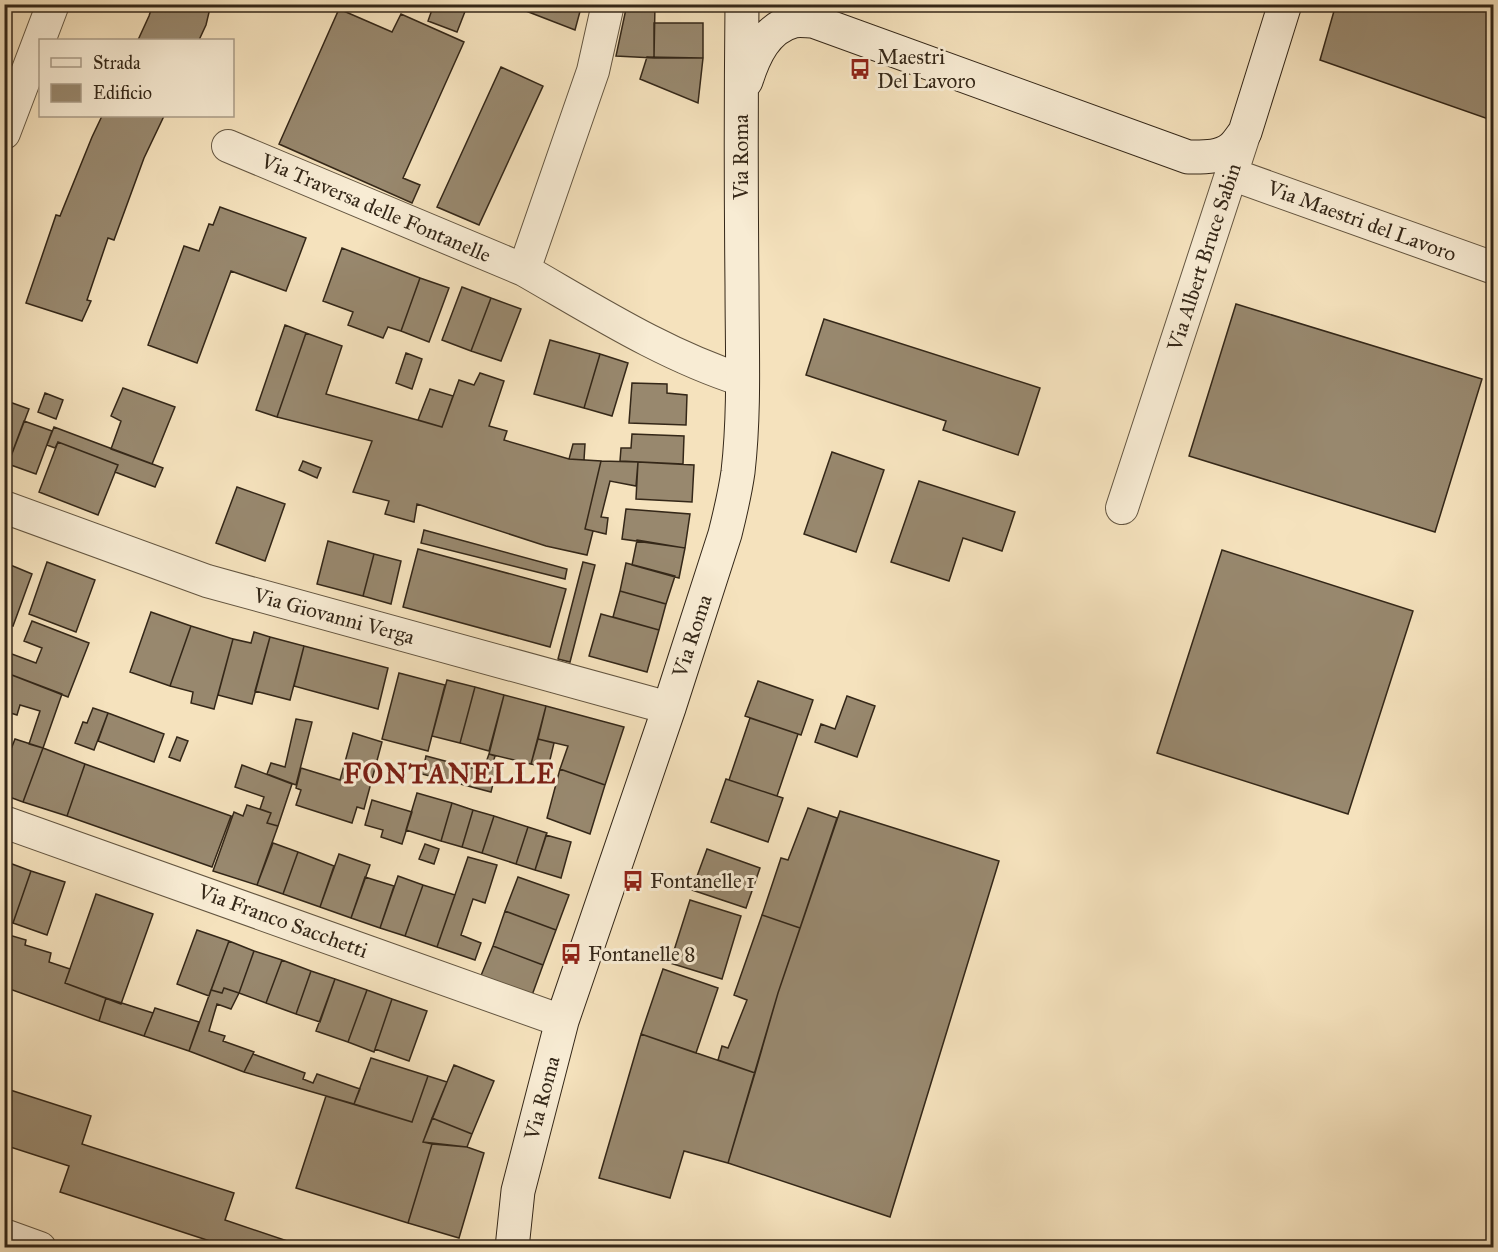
<svg xmlns="http://www.w3.org/2000/svg" width="1498" height="1252" viewBox="0 0 1498 1252" font-family="'IM FELL Great Primer',serif">
<rect width="100%" height="100%" fill="#f5e2bd"/>
<filter id="stains"><feTurbulence type="fractalNoise" baseFrequency=".00333" numOctaves="4"/><feColorMatrix values="0 0 0 0 .2 0 0 0 0 .09 0 0 0 0 .02 0 0 0 .5 -.17"/></filter>
<radialGradient id="worn" r=".72"><stop offset=".6" stop-color="#630" stop-opacity="0"/><stop offset="1" stop-color="#630" stop-opacity=".3"/></radialGradient>
<path fill="#98886e" stroke="#342718" stroke-width="1.5" d="M153 4H211L206 25 199 40H138L149 16Z
M434 4H454L466 9 457 32 428 21Z
M510 4H529L526 11Z
M529 4H582L575 30 526 11Z
M627 4H655L654 58 616 56Z
M1336 4H1494V121L1320 60Z
M339 9 392 32 401 14 464 42 403 178 420 185 412 203 279 144Z
M654 23H703V58H654Z
M647 57 703 58 698 103 640 79Z
M501 67 543 86 479 225 437 207Z
M102 116H164L144 158 114 240 108 238 87 300 91 301 82 321 26 303 56 215 60 216 92 137Z
M220 207 306 238 286 291 231 271 197 363 148 345 184 246 199 251 209 224 213 225Z
M342 248 420 278 401 331 388 327 383 338 348 325 353 312 323 301Z
M420 278 449 288 429 342 401 331Z
M462 287 491 298 471 351 442 340Z
M491 298 521 309 501 361 471 351Z
M1236 304 1482 379 1435 532 1189 456Z
M824 319 1040 388 1018 455 943 430 946 421 806 375Z
M285 325 306 333 277 417 256 410Z
M306 333 342 346 326 394 442 427 459 380 474 385 480 373 504 381 489 426 507 431 504 440 569 459 601 461 585 529 593 531 587 555 546 546 417 504 414 522 385 514 389 501 353 492 372 441 277 417Z
M550 340 600 354 584 408 534 394Z
M406 353 422 359 412 389 396 383Z
M600 354 628 363 612 416 584 408Z
M632 383 667 384V393L687 395 686 425 629 423Z
M123 388 175 407 152 464 111 449 121 421 111 416Z
M430 389 453 396 442 427 418 420Z
M45 393 63 400 56 419 38 412Z
M4 400 29 409 8 464 4 463Z
M24 421 52 431 36 474 8 464Z
M54 427 163 468 155 487 115 472 118 465 58 442 55 448 47 445Z
M632 434 684 436 683 464 620 461 621 448H631Z
M58 442 118 465 98 515 39 492Z
M573 444H585L584 460 569 459Z
M832 452 884 470 856 552 804 534Z
M303 461 321 468 317 478 299 470Z
M601 461 638 462 636 486 610 481 601 517 608 518 606 534 585 529Z
M638 462 694 465 692 502 636 499Z
M919 481 1015 512 1002 551 963 538 949 581 891 562Z
M237 487 285 504 265 561 216 543Z
M626 509 690 514 685 548 622 539Z
M424 530 567 569 565 579 421 543Z
M637 540 685 548 679 578 632 565Z
M328 541 374 554 363 596 317 584Z
M418 549 566 589 550 647 403 607Z
M1222 550 1413 611 1348 814 1157 753Z
M374 554 401 561 391 604 363 596Z
M47 562 95 580 76 632 29 614Z
M583 562 595 565 570 662 558 659Z
M626 563 675 576 666 604 620 591Z
M8 564 32 574 13 626 4 623V573Z
M620 591 666 604 659 630 613 617Z
M151 612 191 626 170 686 130 672Z
M601 614 659 630 647 672 589 656Z
M32 621 89 643 68 697 4 672V651L36 663 42 648 24 641Z
M191 626 233 639 214 709 191 703 193 692 170 686Z
M254 632 270 637 252 704 218 695 233 639 251 643Z
M270 637 304 646 290 700 255 691Z
M304 646 388 668 378 709 294 686Z
M4 672 62 694 43 748 29 744 40 711 20 705 17 715 4 711Z
M399 673 445 685 428 751 382 739Z
M447 680 475 687 460 743 432 736Z
M758 681 813 700 801 735 745 716Z
M475 687 504 695 489 751 460 743Z
M504 695 546 706 531 764 489 754Z
M847 696 875 706 857 757 815 742 821 724 835 729Z
M546 706 624 727 605 785 560 769 568 746 538 739Z
M93 708 108 713 94 750 75 743 83 722 87 723Z
M108 713 164 734 154 762 98 741Z
M750 718 798 734 777 796 729 780Z
M296 719 312 722 296 785 267 774 271 763 285 767Z
M353 733 382 742 364 809 357 807 352 823 296 805 301 790 296 788 301 768 340 780Z
M177 737 188 741 180 761 169 757Z
M15 739 43 748 23 802 4 795V767Z
M538 739 554 743 548 768 531 764Z
M43 748 85 764 67 816 23 802Z
M489 754 495 756 492 767 497 768 491 792 422 774 426 756 483 771Z
M85 764 231 816 212 867 67 816Z
M242 765 292 784 278 826 267 823 271 813 260 809 264 797 235 787Z
M560 769 605 785 590 834 547 818Z
M726 779 783 798 768 842 711 822Z
M417 793 452 803 441 841 406 830Z
M372 800 412 812 402 844 381 837 383 830 365 825Z
M452 803 473 810 462 847 441 841Z
M247 805 271 813 267 823 278 826 257 885 213 871 234 812 243 816Z
M808 808 837 818 800 928 762 915 781 858 788 860Z
M473 810 494 816 482 853 462 847Z
M840 811 999 861 890 1217 728 1163 778 993Z
M494 816 528 827 516 864 482 853Z
M528 827 547 833 535 870 516 864Z
M546 835 571 842 561 878 535 870Z
M273 843 298 852 283 894 257 885Z
M425 844 439 849 434 864 419 859Z
M707 849 760 868 746 908 692 890Z
M298 852 334 866 320 907 283 894Z
M339 854 370 865 351 918 320 907Z
M468 857 497 865 485 903 473 899 461 935 481 943 475 960 437 947Z
M4 861 31 871 13 923 4 920Z
M31 871 65 882 47 935 13 923Z
M398 876 423 885 405 936 380 928Z
M365 877 394 886 380 928 351 918Z
M518 877 569 895 556 930 505 911Z
M423 885 455 895 437 947 405 936Z
M96 894 153 914 121 1004 65 983Z
M690 900 741 916 722 979 670 963Z
M505 911 556 930 543 965 493 946Z
M762 915 800 928 778 993 755 1073 718 1060 722 1046 728 1048 747 1000 734 995Z
M4 926 11 929 9 935 26 940 25 945 51 953 49 962 70 969 65 983 106 998 99 1021 4 987Z
M197 930 229 941 209 996 177 984Z
M229 941 254 951 239 993 224 988 222 993 211 990Z
M493 946 543 965 531 998 480 978Z
M254 951 282 960 266 1003 239 993Z
M282 960 311 971 296 1014 266 1003Z
M663 969 718 988 696 1053 641 1034Z
M311 971 335 979 320 1022 296 1014Z
M335 979 367 990 348 1042 316 1031Z
M224 988 239 993 231 1009 217 1004 209 1031 225 1036 223 1041 254 1052 244 1072 189 1051 211 990 222 993Z
M367 990 392 999 374 1052 348 1042Z
M106 998 153 1013 144 1036 99 1021Z
M392 999 427 1011 409 1061 375 1049Z
M155 1008 199 1022 189 1051 144 1036Z
M641 1034 755 1073 728 1163 684 1151 670 1198 599 1178Z
M253 1054 305 1073 303 1079 313 1083 317 1074 360 1089 354 1104 244 1072Z
M371 1058 428 1076 412 1122 354 1104Z
M454 1065 494 1081 472 1134 432 1118Z
M428 1076 447 1082 423 1142 432 1144 408 1223 296 1188 326 1096 412 1122Z
M4 1088 91 1116 82 1144 234 1193 225 1220 308 1248H214L216 1243 60 1192 69 1166 4 1145Z
M432 1118 472 1134 467 1147 423 1142Z
M432 1144 467 1147 484 1153 459 1238 408 1223Z"/>
<g fill="none" stroke-linecap="round" stroke-linejoin="round">
<defs>
<path id="street" d="M608 4 593 71 524 270C594 310 664 355 742 380
M4 133 53 4
M228 146 524 270
M1231 174 1494 268
M4 507 207 581 669 708
M1122 508 1245 132
M4 822 562 1021
M4 1235 40 1248"/>
<path id="secondary" d="M791 4 797 10 813 21 1188 157C1203 157 1220 158 1232 148 1237 144 1241 137 1245 132L1285 4
M746 81C754 56 766 28 794 21 800 20 807 21 813 21
M512 1248 518 1191 562 1021 669 708 725 534C730 514 735 493 738 472 745 411 742 348 742 286 741 192 741 98 742 4"/>
</defs>
<use href="#street" stroke="#645641" stroke-width="34"/>
<use href="#secondary" stroke="#342718" stroke-width="35"/>
<use href="#street" stroke="#f8ecd4" stroke-width="32"/>
<use href="#secondary" stroke="#f8ecd4" stroke-width="33"/>
</g>
<defs>
<symbol id="bus-bare" viewBox="-9 -9 18 18"><path d="M-5-6H5V4H4V6H2V4H-2V6H-4V4H-5ZM-3.5-4V0h7V-4ZM-3.5 1.2v1.5H-2V1.2ZM2 1.2v1.5H3.5V1.2Z" fill="#8f2418" stroke="#f8ecd4" stroke-width="2.5" paint-order="stroke"/></symbol>
</defs>
<g fill-rule="evenodd">
<use href="#bus-bare" x="845" y="54" width="30" height="30"/>
<use href="#bus-bare" x="618" y="866" width="30" height="30"/>
<use href="#bus-bare" x="556" y="939" width="30" height="30"/>
</g>
<g text-anchor="middle" dominant-baseline="central" stroke-width="6" stroke-linejoin="round" paint-order="stroke">
<g font-size="21" fill="#342718" stroke="#f8ecd4" text-anchor="start">
<text x="877" y="57">Maestri<tspan x="877" dy="24">Del Lavoro</tspan></text>
<text x="650" y="881">Fontanelle 1</text>
<text x="588" y="954">Fontanelle 8</text>
</g>
<g font-size="21" fill="#342718" stroke="#f8ecd4">
<text transform="translate(741 157) rotate(-90)">Via Roma</text>
<text transform="translate(376 208) rotate(23)">Via Traversa delle Fontanelle</text>
<text transform="translate(1362 221) rotate(20)">Via Maestri del Lavoro</text>
<text transform="translate(1204 257) rotate(-72)">Via Albert Bruce Sabin</text>
<text transform="translate(334 616) rotate(15)">Via Giovanni Verga</text>
<text transform="translate(692 636) rotate(-72)">Via Roma</text>
<text transform="translate(283 921) rotate(20)">Via Franco Sacchetti</text>
<text transform="translate(542 1098) rotate(-75)">Via Roma</text>
</g>
<g font-size="27" font-weight="bold" letter-spacing="1.5" fill="#7a1f14" stroke="#f8ecd4">
<text x="450" y="773">FONTANELLE</text>
</g>
</g>
<rect width="1498" height="1252" fill="none" stroke="#f5e2bd" stroke-width="24"/>
<rect x="6" y="6" width="1486" height="1240" fill="none" stroke="#342718" stroke-width="3"/>
<rect x="12" y="12" width="1474" height="1228" fill="none" stroke="#342718" stroke-width="1.5"/>
<rect x="39" y="39" width="195" height="78" fill="#f8ecd4" stroke="#aa9d89" stroke-width="1.5"/>
<rect x="51" y="58" width="30" height="9" fill="#f8ecd4" stroke="#aa9d89" stroke-width="1.5"/>
<text x="93" y="69" font-size="18" fill="#342718">Strada</text>
<rect x="51" y="84" width="30" height="18" fill="#98886e" stroke="#aa9d89" stroke-width="1.5"/>
<text x="93" y="99" font-size="18" fill="#342718">Edificio</text>
<rect width="100%" height="100%" filter="url(#stains)"/>
<rect width="100%" height="100%" fill="url(#worn)"/>
</svg>
